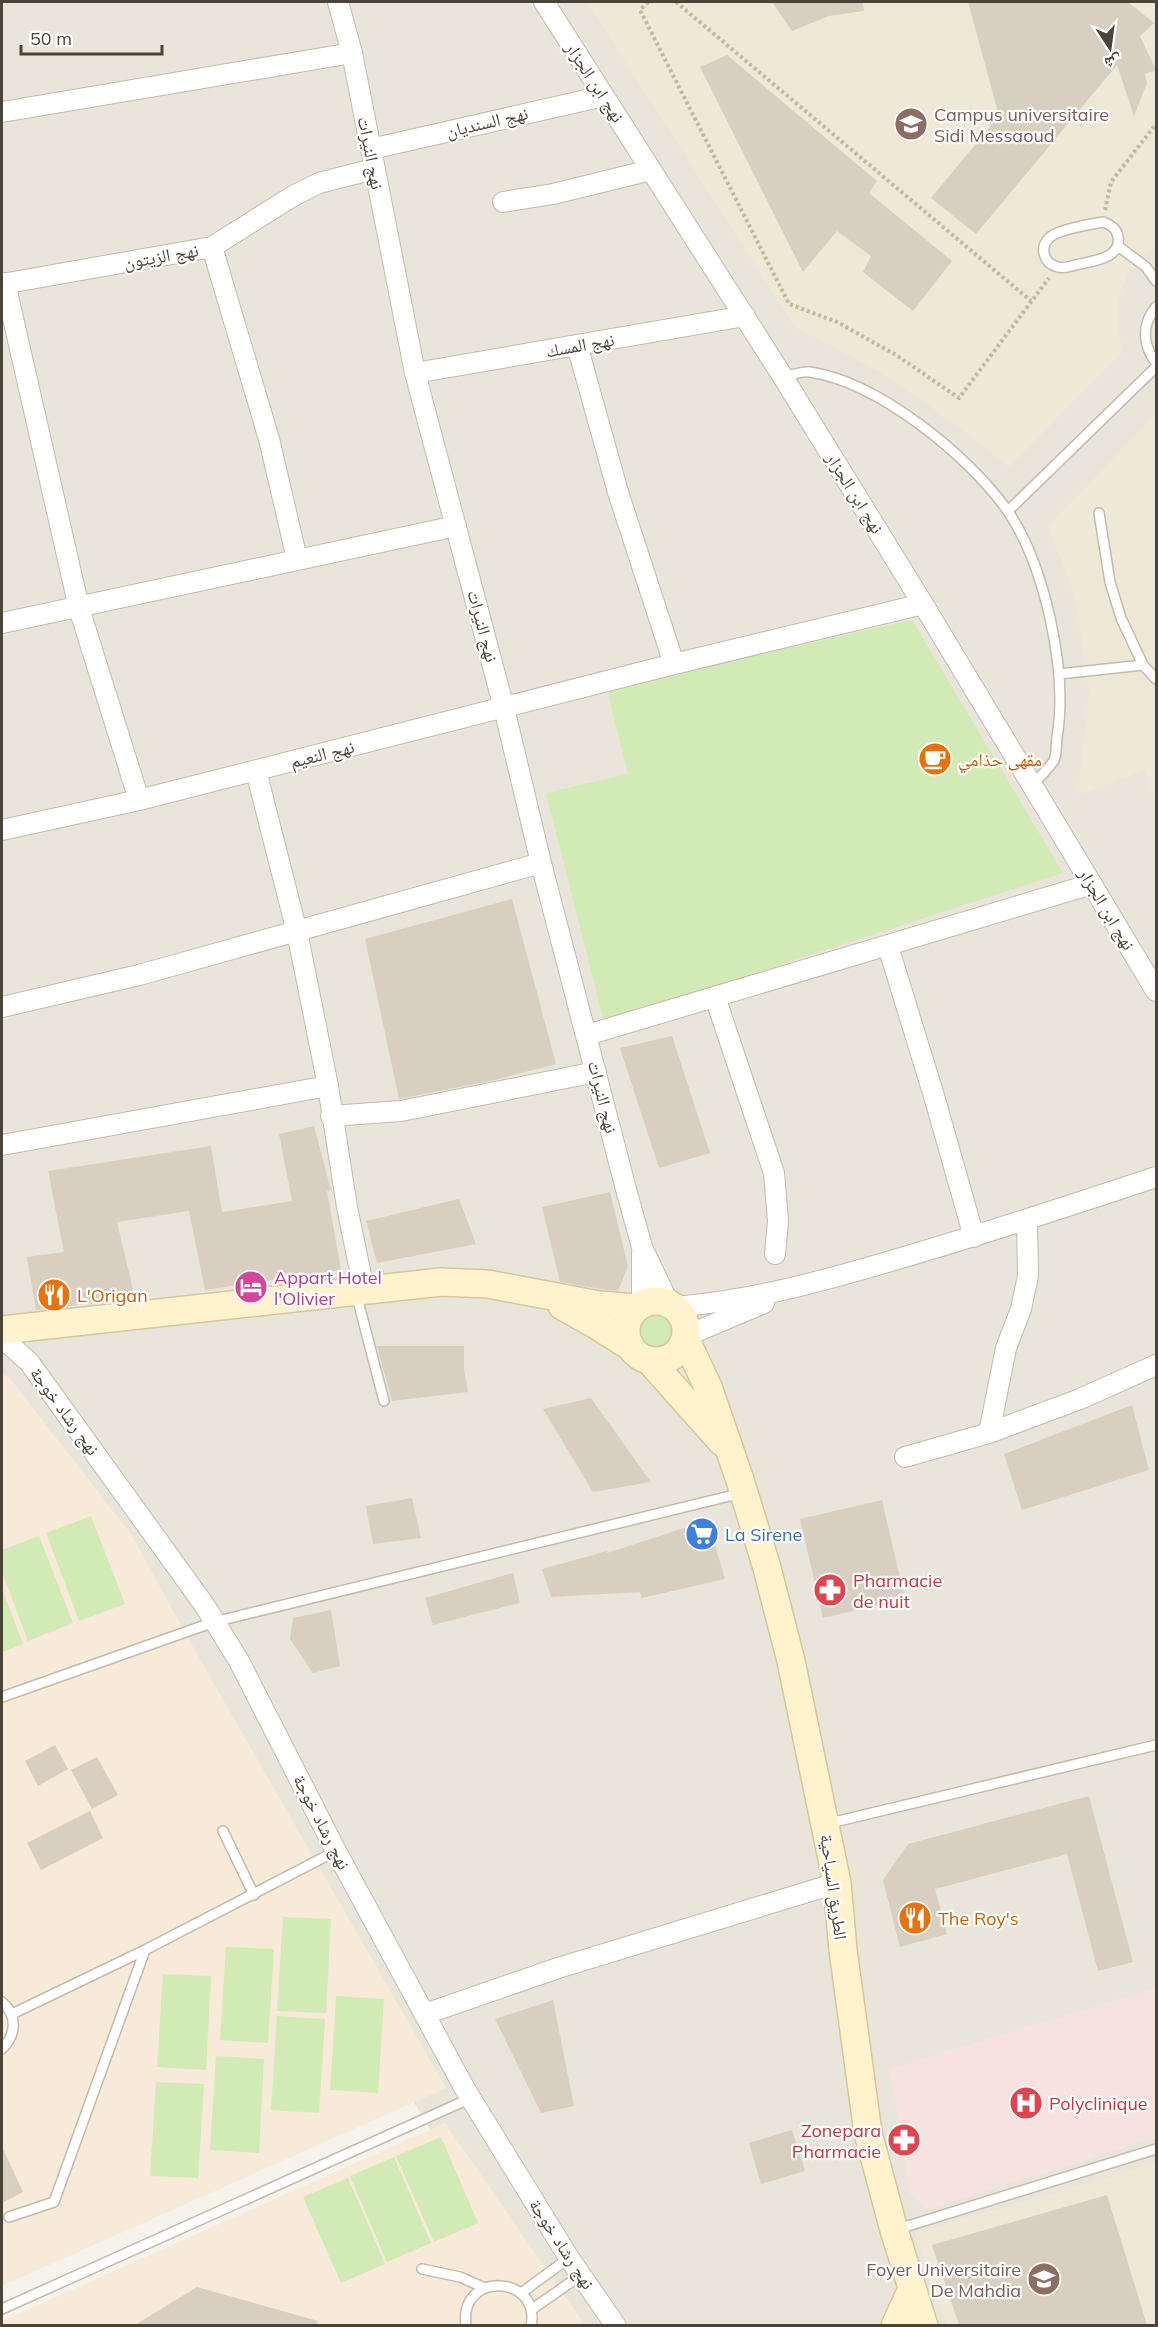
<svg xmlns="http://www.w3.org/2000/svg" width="1158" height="2327" viewBox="0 0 1158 2327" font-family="Mulish,'Noto Naskh Arabic',sans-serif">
<rect width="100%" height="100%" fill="#f6f3ec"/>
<path fill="#eae5da" d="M2 2H1156V2325H548L2 1419Z"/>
<path fill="#f7ead8" d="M2 1374 8 1376 131 1534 198 1656 446 2088 2 2286Z
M445 2123 585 2325 2 2326V2321Z"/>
<path fill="#efe8d6" d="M587 2H1156V247L1143 256 1127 276 1118 301 1117 326 1123 351 1009 467 958 426 879 371 795 327Z
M1156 413V806L1145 770 1078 795 1089 693 1075 595 1048 527Z
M1156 2163V2325H947L915 2233Z"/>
<path fill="#f6e3e0" d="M1156 1988V2138L927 2209 910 2194 889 2069Z"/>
<path fill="#d2eab5" d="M912 620 1063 873 604 1022 546 793 628 774 607 689Z
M639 1331a19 19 0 1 1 38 0a19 19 0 1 1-38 0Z
M91 1516 125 1604 79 1621 46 1533Z
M39 1536 73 1623 28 1641 2 1572V1550Z
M2 1589 23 1644 2 1652Z
M283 1917 331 1919 326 2013 277 2011Z
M226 1947 274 1949 268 2043 220 2040Z
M163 1974 211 1976 206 2070 157 2067Z
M336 1996 384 1999 378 2093 330 2090Z
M277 2016 325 2019 319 2113 271 2110Z
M216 2056 264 2059 259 2153 210 2150Z
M156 2082 204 2084 198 2178 150 2176Z
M441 2137 478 2223 434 2242 396 2156Z
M394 2157 431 2243 387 2262 350 2176Z
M348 2178 385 2264 341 2283 303 2197Z"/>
<path fill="#d8cfc1" d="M772 2H863L864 11 829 16 792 31Z
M968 2H1128L1154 23 1140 36 1156 70 1145 74 1147 83 1134 116 1117 65 976 234 931 198 999 116Z
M727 55 877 181 869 193 952 261 913 311 863 272 871 256 837 231 803 272 700 67Z
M512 899 556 1064 495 1080 399 1099 365 939Z
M672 1036 710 1153 659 1168 620 1048Z
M314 1126 331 1190 327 1191 341 1270 205 1290 189 1211 117 1222 135 1298 36 1310 27 1257 64 1252 48 1171 211 1146 222 1212 292 1201 279 1134Z
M610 1192 628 1266 619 1289 616 1291 601 1289 560 1282 542 1207Z
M459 1199 476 1244 377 1263 366 1221Z
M377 1346H464V1369L468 1392 392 1401Z
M591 1398 651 1482 593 1492 543 1409Z
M1132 1405 1149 1470 1022 1510 1004 1454Z
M412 1498 421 1538 373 1544 366 1506Z
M882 1500 905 1599 823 1618 800 1519Z
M684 1528 713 1538 725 1579 642 1598 640 1592 551 1597 542 1569 607 1551V1553Z
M513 1573 520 1603 433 1625 425 1598Z
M331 1610 340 1666 313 1673 290 1639 293 1618Z
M55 1745 68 1769 38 1786 25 1761Z
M97 1757 118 1795 92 1809 71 1770Z
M1089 1796 1133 1962 1098 1971 1067 1854 935 1889 947 1934 900 1947 883 1880 908 1844Z
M90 1811 103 1838 41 1870 27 1843Z
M553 2000 574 2106 541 2113 495 2019Z
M792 2130 805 2171 761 2184 749 2143Z
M2 2147 23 2192 2 2203Z
M1107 2195 1147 2325H959L932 2245Z
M197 2287 318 2321 317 2325H135Z"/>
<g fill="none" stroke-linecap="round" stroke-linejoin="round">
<defs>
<path id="lane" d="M1103 222C1110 224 1117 229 1118 237 1122 259 1091 261 1076 265 1070 266 1064 269 1058 267 1044 264 1039 248 1049 238 1057 230 1091 224 1103 222Z
M1118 246 1146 267 1156 281
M1156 307C1141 325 1143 345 1156 363
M783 377C791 375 802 371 810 372 878 382 968 455 1007 510 1045 565 1068 672 1057 737 1056 744 1057 754 1054 760 1050 768 1039 777 1033 784
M1008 511 1156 367
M1099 513 1110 582 1121 618 1143 665
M1059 674 1143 665 1156 679
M356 1293 384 1401
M2 1697 214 1622 742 1493
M826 1824 1156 1745
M223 1831 254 1895
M2 2002C18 2016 16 2035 2 2049
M12 2014 145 1950 336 1851
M9 2217 54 2202 145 1950
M895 2230 1156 2149
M422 2269 460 2277 485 2288
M521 2293 569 2258
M2 2309 471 2098
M531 2310 581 2275
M466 2326C458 2270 542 2275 531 2326"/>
<path id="street" d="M338 2 352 53 415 373 504 708 541 863 627 1193 642 1247 669 1304
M544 2 783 377 923 604 1156 991
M2 112 352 53
M371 149 604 96
M503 202 553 194 651 170
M212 247 269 439 297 559
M5 283 79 608 139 800
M2 284 212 247 293 196 319 183 374 169
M577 345 618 492 674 664
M415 373 745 316
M2 623 456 526
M2 830 139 800 674 664 923 604
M888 946 934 1096 974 1237
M715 997 774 1173 778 1221 775 1254
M2 1007 139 975 541 863
M587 1035 1092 884
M328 1086 347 1207 364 1290
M331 1116 401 1111 596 1072
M2 1145 328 1086 297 932 256 771
M642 1253V1304
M674 1307C756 1300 823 1281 901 1258 987 1233 1072 1205 1156 1177
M686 1336 764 1303
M2 1338 29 1362 205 1606 239 1661 336 1851 465 2089 569 2258 616 2326
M989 1433 1006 1348 1021 1309 1028 1276 1027 1220
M905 1457 989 1433 1080 1399 1156 1365
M425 2014 558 1968 837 1883"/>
<path id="secondary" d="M626 1331a30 30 0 1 1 60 0a30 30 0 1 1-60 0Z
M562 1306 598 1326 631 1347
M2 1330 441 1282 488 1284 599 1305 637 1308
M685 1338 708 1387 740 1480 767 1568 791 1661 837 1883 843 1950 868 2133 894 2230 924 2326
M649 1360 722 1442
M895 2326 912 2289"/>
</defs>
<use href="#lane" stroke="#c2bbae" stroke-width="12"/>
<use href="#street" stroke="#c2bbae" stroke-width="22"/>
<use href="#secondary" stroke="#d6c79b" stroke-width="30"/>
<path stroke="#c4b79f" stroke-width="4" stroke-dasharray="3 3" stroke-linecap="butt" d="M648 2 640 10 789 304 837 322 896 355 959 398 1049 278
M676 2 1031 301
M1105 210 1111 182 1156 124"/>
<use href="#lane" stroke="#fff" stroke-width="9"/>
<use href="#street" stroke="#fff" stroke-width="20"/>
<use href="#secondary" stroke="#fff3cd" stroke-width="27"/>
</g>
<defs>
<symbol id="university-disc" viewBox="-11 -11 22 22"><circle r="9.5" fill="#8d6e63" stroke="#fff"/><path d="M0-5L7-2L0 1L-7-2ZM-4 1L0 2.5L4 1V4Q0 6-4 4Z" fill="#fff"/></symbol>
<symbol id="cafe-disc" viewBox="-11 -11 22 22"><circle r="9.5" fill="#e8710a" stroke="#fff"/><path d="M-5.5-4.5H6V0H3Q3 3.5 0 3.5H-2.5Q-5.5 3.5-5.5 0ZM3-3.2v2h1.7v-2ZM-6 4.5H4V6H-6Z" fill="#fff"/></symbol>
<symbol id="hotel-disc" viewBox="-11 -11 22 22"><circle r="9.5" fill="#d1479c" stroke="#fff"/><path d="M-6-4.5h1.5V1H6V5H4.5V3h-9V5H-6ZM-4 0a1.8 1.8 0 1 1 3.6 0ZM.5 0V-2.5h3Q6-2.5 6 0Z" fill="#fff"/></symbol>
<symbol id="restaurant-disc" viewBox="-11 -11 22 22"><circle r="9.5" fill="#e8710a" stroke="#fff"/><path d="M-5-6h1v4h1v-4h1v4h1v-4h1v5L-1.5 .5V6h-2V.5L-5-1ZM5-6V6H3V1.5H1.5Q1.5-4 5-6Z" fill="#fff"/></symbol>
<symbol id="supermarket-disc" viewBox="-11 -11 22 22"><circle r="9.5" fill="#3f7fe0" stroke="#fff"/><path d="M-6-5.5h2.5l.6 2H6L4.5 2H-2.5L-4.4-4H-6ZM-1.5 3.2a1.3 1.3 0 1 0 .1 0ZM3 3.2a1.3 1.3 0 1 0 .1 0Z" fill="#fff"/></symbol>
<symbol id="pharmacy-disc" viewBox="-11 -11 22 22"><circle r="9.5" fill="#e0444e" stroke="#fff"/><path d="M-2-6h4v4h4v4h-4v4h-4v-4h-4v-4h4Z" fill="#fff"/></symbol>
<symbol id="hospital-disc" viewBox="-11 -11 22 22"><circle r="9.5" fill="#e0444e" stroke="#fff"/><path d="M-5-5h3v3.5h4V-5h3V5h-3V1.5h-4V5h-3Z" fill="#fff"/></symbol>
</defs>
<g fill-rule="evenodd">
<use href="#university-disc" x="892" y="105" width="38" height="38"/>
<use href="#cafe-disc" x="916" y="740" width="38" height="38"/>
<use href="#hotel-disc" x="232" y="1268" width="38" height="38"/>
<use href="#restaurant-disc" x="35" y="1276" width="38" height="38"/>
<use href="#supermarket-disc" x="683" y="1515" width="38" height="38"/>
<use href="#pharmacy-disc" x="811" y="1571" width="38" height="38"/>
<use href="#restaurant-disc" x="896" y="1899" width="38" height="38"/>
<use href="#hospital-disc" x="1007" y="2084" width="38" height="38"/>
<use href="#pharmacy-disc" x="885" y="2121" width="38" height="38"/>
<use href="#university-disc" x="1025" y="2260" width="38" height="38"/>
</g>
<g text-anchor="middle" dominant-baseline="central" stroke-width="4.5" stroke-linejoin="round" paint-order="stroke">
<g font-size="18" fill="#4b4439" stroke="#fff">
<text transform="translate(595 82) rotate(57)">نهج ابن الجزار</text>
<text transform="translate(487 122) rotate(-13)">نهج السنديان</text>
<text transform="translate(371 153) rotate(79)">نهج النيرات</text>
<text transform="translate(161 256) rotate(-10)">نهج الزيتون</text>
<text transform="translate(580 345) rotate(-10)">نهج المسك</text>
<text transform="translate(855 493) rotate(58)">نهج ابن الجزار</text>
<text transform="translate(483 626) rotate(75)">نهج النيرات</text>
<text transform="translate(322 754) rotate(-14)">نهج النعيم</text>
<text transform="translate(1107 909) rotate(59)">نهج ابن الجزار</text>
<text transform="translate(603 1097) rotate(76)">نهج النيرات</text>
<text transform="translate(65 1411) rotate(54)">نهج رشاد خوجة</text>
<text transform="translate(322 1822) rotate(63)">نهج رشاد خوجة</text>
<text transform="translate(834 1887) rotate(82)">الطريق السياحية</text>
<text transform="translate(562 2244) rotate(57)">نهج رشاد خوجة</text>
</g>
<g font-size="18" fill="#785e54" stroke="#fff" text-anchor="start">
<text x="934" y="114">Campus universitaire<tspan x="934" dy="21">Sidi Messaoud</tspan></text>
<text x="1021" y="2269" text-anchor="end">Foyer Universitaire<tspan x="1021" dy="21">De Mahdia</tspan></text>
</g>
<g font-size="18" fill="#c56008" stroke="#fff" text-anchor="start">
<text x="958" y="759">مقهى حذامي</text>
<text x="77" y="1295">L'Origan</text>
<text x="938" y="1918">The Roy's</text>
</g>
<g font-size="18" fill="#b23c85" stroke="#fff" text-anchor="start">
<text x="274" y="1277">Appart Hotel<tspan x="274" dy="21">l'Olivier</tspan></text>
</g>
<g font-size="18" fill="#366cbe" stroke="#fff" text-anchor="start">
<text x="725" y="1534">La Sirene</text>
</g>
<g font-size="18" fill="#be3a42" stroke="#fff" text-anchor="start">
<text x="853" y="1580">Pharmacie<tspan x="853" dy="21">de nuit</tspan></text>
<text x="1049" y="2103">Polyclinique</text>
<text x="881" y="2130" text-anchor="end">Zonepara<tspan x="881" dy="21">Pharmacie</tspan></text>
</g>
</g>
<rect width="1158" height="2327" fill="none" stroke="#4b4439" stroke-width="6"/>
<g transform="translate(1110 48) rotate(167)" stroke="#ffffff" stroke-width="4.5" paint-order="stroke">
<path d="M0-4.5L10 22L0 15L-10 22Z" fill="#4b4439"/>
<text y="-9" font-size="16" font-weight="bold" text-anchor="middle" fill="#4b4439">ش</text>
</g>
<path d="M21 45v9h141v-9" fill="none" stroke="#4b4439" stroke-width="3"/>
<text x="30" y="45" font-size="18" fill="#4b4439" stroke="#ffffff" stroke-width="4.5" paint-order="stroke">50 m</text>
</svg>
